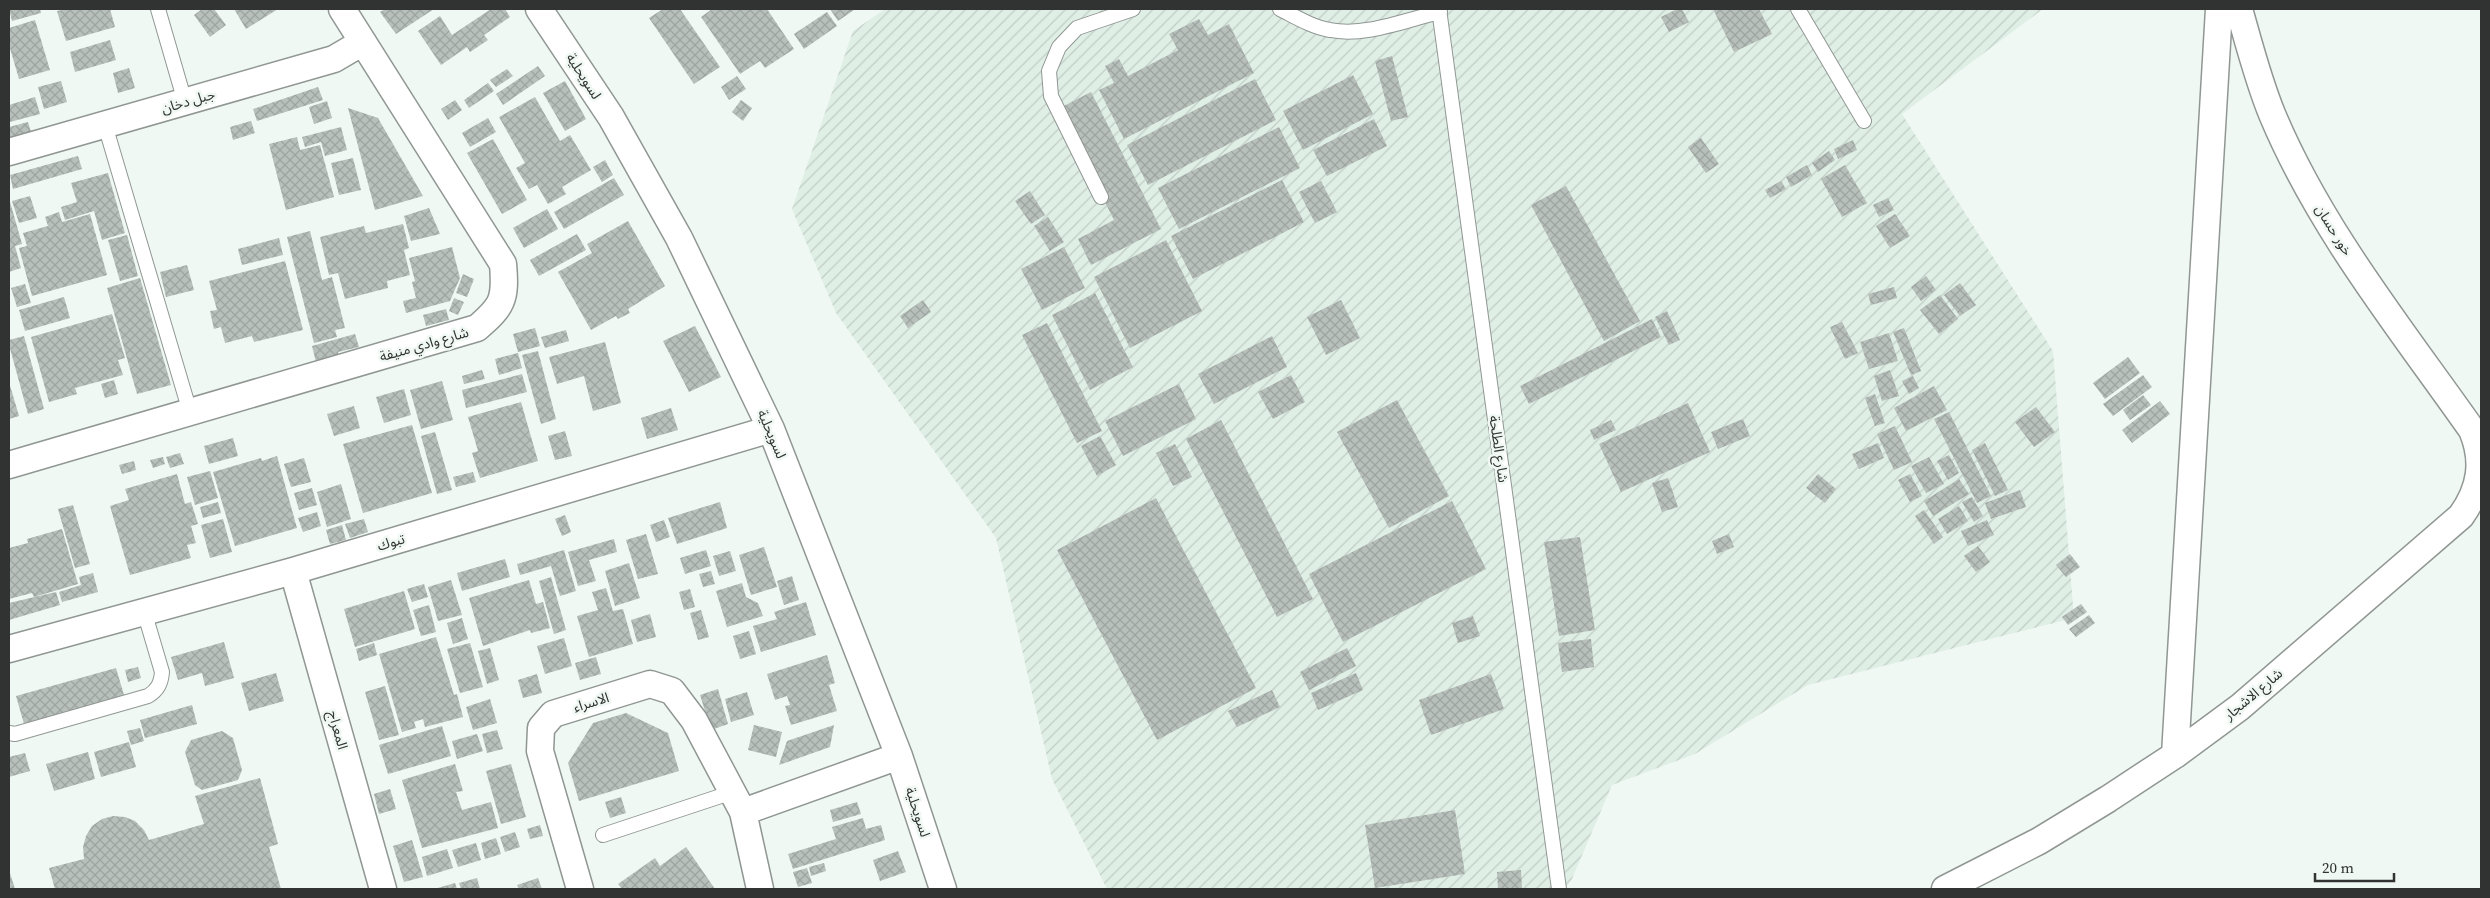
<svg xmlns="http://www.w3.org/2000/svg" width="2490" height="898" viewBox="0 0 2490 898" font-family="'Source Serif 4','Noto Sans Arabic',serif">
<defs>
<pattern id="industrial-furrows" width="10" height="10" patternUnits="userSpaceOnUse" patternTransform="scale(1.25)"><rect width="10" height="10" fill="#dfefe6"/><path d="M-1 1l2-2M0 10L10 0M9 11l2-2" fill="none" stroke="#c0cdc6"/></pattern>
<pattern id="building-cross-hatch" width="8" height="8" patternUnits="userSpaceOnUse" patternTransform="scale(1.25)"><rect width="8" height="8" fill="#b8c0bb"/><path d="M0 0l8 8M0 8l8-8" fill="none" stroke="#9ea5a1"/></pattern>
</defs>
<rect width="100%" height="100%" fill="#f0f8f3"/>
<path fill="url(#industrial-furrows)" d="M885 9H2043L1902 114 2053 351 2074 618 1808 685 1695 754 1612 785 1572 879 1565 889H1107L1052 779 996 538 836 313 792 209 853 31Z"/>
<path fill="url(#building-cross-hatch)" d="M9 9H40L41 13 12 21Z
M67 9H110L115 27 66 41 57 11Z
M202 9H214L226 25 210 37 194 15Z
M234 9H278L246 29Z
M385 9H434L396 34 380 12Z
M491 9H505L510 17 484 35 488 40 470 52 467 47 441 65 418 31 440 16 452 35Z
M663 9H680L720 67 694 84 649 18Z
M712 9H767L794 49 765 68 760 61 740 74 701 17Z
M830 9H853L854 10 838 21Z
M1677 9H1682L1689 22 1669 32 1661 17Z
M1713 9H1759L1772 34 1734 52Z
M827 12 837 26 804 49 794 34Z
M1199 19 1208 35 1229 24 1254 73 1124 139 1099 90 1114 83 1105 66 1119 59 1128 76 1178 50 1169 34Z
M35 20 50 70 19 79 9 45V28Z
M110 40 116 60 75 72 70 52Z
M1392 56 1408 117 1391 121 1375 61Z
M538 66 545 76 503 105 496 94Z
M129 68 135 88 118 93 113 73Z
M507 69 513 76 496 87 490 80Z
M1353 75 1373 114 1303 150 1283 111Z
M737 76 746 89 729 100 721 87Z
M1255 79 1276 120 1148 185 1127 145Z
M61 81 67 102 44 109 38 87Z
M565 81 586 119 565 131 543 93Z
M488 83 494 91 469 108 464 100Z
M318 87 323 100 257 121 253 109Z
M1091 92 1161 229 1091 265 1078 239 1114 220 1058 109Z
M35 97 40 114 10 122 9 105Z
M535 97 560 141 570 135 591 170 562 187 566 194 548 204 537 185 529 189 516 168 525 163 499 117Z
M455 100 462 110 448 120 441 109Z
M741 100 752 108 743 121 732 112Z
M327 101 332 118 314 124 309 107Z
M348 108 378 118 423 196 375 210Z
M488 118 496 132 470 147 462 133Z
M1374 119 1387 146 1327 176 1313 150Z
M251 121 255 133 233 140 230 127Z
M28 122 32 135 9 141V127Z
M341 127 347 150 325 156 321 142 305 147 302 137Z
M1279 127 1300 168 1179 229 1158 188Z
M297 137 300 150 320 145 334 197 286 210 269 144Z
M1701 138 1719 164 1706 173 1688 147Z
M493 139 527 200 502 214 467 153Z
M1853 140 1857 150 1838 159 1834 149Z
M1829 151 1835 160 1818 172 1812 163Z
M78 156 82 169 13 189 10 175Z
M353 158 361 190 339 195 331 163Z
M605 160 613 175 602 182 593 167Z
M1807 165 1812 175 1791 187 1786 177Z
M1845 165 1867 203 1842 217 1821 179Z
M108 173 125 233 102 240 94 211 65 220 61 207 77 202 71 183Z
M614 178 624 195 564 229 554 212Z
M1282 180 1304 222 1193 279 1171 236Z
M1321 181 1337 212 1315 223 1299 192Z
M1781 181 1786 189 1770 198 1765 190Z
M1566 186 1640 321 1604 341 1531 205Z
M1030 191 1045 215 1031 224 1015 201Z
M30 196 37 218 19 223 12 201Z
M9 198 22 244 15 246 21 268 9 272Z
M1888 198 1894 210 1879 217 1873 205Z
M429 208 440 234 411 241 404 216Z
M547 209 558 229 524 248 513 228Z
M59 212 62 222 90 214 107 275 32 296 19 248 27 246 23 233 48 226 45 217Z
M1895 214 1910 236 1890 248 1876 226Z
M1048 217 1064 242 1050 251 1034 226Z
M628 221 665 286 628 309 630 313 618 319 616 316 591 330 558 272 592 253 587 244Z
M403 224 409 248 404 250 410 275 387 281 388 288 345 299 338 273 329 275 320 237 364 226 366 233Z
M310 231 322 280 332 277 345 328 335 330 337 337 314 343 287 237Z
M577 234 586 250 539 276 530 260Z
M127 235 138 276 120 281 108 240Z
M279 238 283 255 242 265 238 249Z
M1166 240 1202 311 1130 348 1094 277Z
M452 247 460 278 450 301 406 313 403 301 416 298 412 282 415 281 409 258Z
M1064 247 1085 288 1042 310 1021 269Z
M285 261 303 330 254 342 252 336 225 343 221 327 214 329 210 311 217 310 209 281Z
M187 265 194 290 166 297 160 272Z
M463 274 474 279 467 297 456 293Z
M1926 276 1936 290 1921 301 1911 287Z
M140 278 171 385 137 394 107 288Z
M1960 283 1976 305 1960 316 1944 295Z
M25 284 31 303 17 307 11 288Z
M1894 287 1897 298 1871 305 1868 294Z
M1095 293 1133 367 1090 390 1052 315Z
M1940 295 1958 319 1939 334 1920 310Z
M64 297 70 318 25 331 19 310Z
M454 298 464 302 458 315 449 311Z
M923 300 931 312 908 328 900 316Z
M1341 300 1360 338 1326 355 1307 317Z
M446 309 449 320 426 326 423 315Z
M1667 311 1680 340 1669 345 1655 317Z
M112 314 125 358 118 360 123 375 75 388 77 394 49 402 31 337Z
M1652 319 1661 337 1529 404 1520 386Z
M1842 322 1858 353 1845 359 1830 327Z
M1047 323 1102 431 1077 443 1022 335Z
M695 326 721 377 689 392 663 341Z
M535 328 540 346 518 352 513 334Z
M1904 328 1921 371 1911 375 1893 332Z
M566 330 569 341 545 348 541 337Z
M1889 333 1898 361 1869 369 1860 342Z
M355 334 359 347 338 352 339 356 316 362 312 346Z
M24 336 44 409 28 414 9 345V340Z
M1272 336 1287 367 1214 404 1198 374Z
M605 342 621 403 593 411 584 376 557 384 549 357Z
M538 351 556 419 541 424 522 355Z
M518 353 522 368 499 375 495 359Z
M2128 357 2140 373 2105 399 2093 383Z
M482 370 485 379 464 384 462 376Z
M1890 370 1899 396 1882 401 1874 376Z
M522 374 527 392 466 408 462 390Z
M1291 375 1305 402 1273 419 1258 392Z
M2143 375 2152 387 2113 416 2103 404Z
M1913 376 1919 388 1909 394 1902 381Z
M114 380 118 394 105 398 101 384Z
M442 381 453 420 421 429 410 390Z
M9 382 19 416 9 419Z
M1179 384 1196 419 1123 456 1105 421Z
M1934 386 1947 410 1906 431 1894 408Z
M404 389 411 415 384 423 376 397Z
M1875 394 1885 423 1875 426 1865 398Z
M2143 395 2151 405 2130 420 2123 410Z
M1397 400 1449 496 1389 528 1337 432Z
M2160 401 2170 414 2132 443 2122 430Z
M521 402 538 461 480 478 472 453 478 451 468 417Z
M1688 403 1710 452 1621 492 1599 444Z
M354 406 360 428 334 436 327 414Z
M2036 407 2055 432 2034 447 2015 422Z
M671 408 678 430 647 439 641 418Z
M1949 412 1991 496 1977 503 1934 419Z
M1743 419 1750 436 1718 449 1711 432Z
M1221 420 1313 599 1277 617 1186 439Z
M1611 420 1616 430 1594 440 1590 430Z
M412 425 432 493 363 513 343 444Z
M1895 426 1912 462 1894 470 1877 434Z
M565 431 572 456 555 460 548 436Z
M435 432 452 490 437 494 421 436Z
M1100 436 1116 465 1097 476 1081 446Z
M233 438 238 456 209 464 204 446Z
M1878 443 1884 458 1859 469 1852 454Z
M1985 443 2008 490 1995 496 1972 450Z
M1175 444 1192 477 1173 486 1156 453Z
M180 453 184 464 170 468 166 457Z
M1949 455 1959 473 1948 480 1937 461Z
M277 456 297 528 235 546 213 472 261 458 262 461Z
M163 457 165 464 153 468 150 460Z
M1929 457 1944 484 1926 493 1911 466Z
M304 458 311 482 291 487 284 464Z
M134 461 136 470 122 474 119 465Z
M210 471 218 498 195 505 187 477Z
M473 472 476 482 456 487 453 477Z
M177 474 185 504 191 502 198 524 191 526 196 543 187 545 191 558 130 575 110 506 129 500 125 489Z
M1818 474 1836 489 1825 503 1806 488Z
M1910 474 1922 496 1910 502 1898 480Z
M1668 478 1678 507 1662 512 1652 483Z
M1959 479 1969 494 1933 516 1924 501Z
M341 484 351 519 327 527 317 492Z
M312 488 317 505 299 510 294 493Z
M2020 490 2026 507 1991 519 1985 503Z
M1972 497 1983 516 1974 522 1962 502Z
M1156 498 1256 688 1157 740 1057 550Z
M1452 501 1486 569 1343 642 1309 574Z
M218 502 221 513 203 518 200 507Z
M720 502 727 528 677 544 668 518Z
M73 505 90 564 75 568 58 509Z
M1959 506 1968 521 1947 534 1938 519Z
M1924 510 1943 537 1934 544 1915 516Z
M317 512 321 526 303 532 298 518Z
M565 515 571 532 562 536 555 519Z
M223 519 232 552 210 558 201 525Z
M364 519 368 532 350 538 345 524Z
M664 520 670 537 656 542 650 525Z
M1987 520 1994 535 1968 546 1961 531Z
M342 525 346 540 330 544 326 530Z
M62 529 78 584 34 597 32 593 9 599V548L28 543 27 539Z
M646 534 658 574 638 579 626 540Z
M1729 534 1734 547 1717 554 1712 541Z
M1580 537 1595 630 1559 636 1544 542Z
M614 539 617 552 589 560 596 581 578 586 568 552Z
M1978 546 1990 562 1976 572 1964 556Z
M764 547 777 587 751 595 739 555Z
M564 550 576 591 560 596 551 566 520 575 517 564Z
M706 550 711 566 685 574 680 558Z
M730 551 736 571 719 576 713 556Z
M2070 554 2080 567 2066 577 2056 565Z
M505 559 510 577 462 591 457 573Z
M629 563 640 598 615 606 605 571Z
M711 571 715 584 703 587 699 574Z
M93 573 98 592 62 602 59 592 81 585 79 577Z
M792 576 799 600 784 605 777 581Z
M551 577 566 630 554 634 539 581Z
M451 580 462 615 438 621 428 587Z
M529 580 536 604 543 602 550 628 531 633 530 630 483 646 469 598Z
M742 583 746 597 758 603 763 616 727 627 716 591Z
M424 584 428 597 412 602 407 589Z
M606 588 613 611 623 609 633 644 589 657 577 616 598 610 592 592Z
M690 589 695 607 684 610 679 592Z
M404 591 415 629 355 647 344 609Z
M56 592 60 605 9 620V603Z
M806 602 816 635 761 652 753 626 777 619 774 612Z
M2081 604 2087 612 2068 625 2062 617Z
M429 605 436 632 421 636 413 610Z
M701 610 709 637 698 640 690 613Z
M650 614 656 637 637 642 631 620Z
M2089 615 2095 623 2076 637 2069 629Z
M1473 616 1480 636 1458 643 1452 623Z
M462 618 468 639 453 644 447 623Z
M749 631 756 654 740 659 733 636Z
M436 637 454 695 457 694 463 717 425 727 423 719 414 722 416 728 402 732 379 654Z
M564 638 572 666 545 674 537 646Z
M1591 639 1594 667 1562 672 1558 643Z
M224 642 234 678 205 686 202 673 178 680 171 657Z
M374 643 377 655 359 661 356 649Z
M470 643 483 687 460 693 447 649Z
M490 648 499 680 487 684 478 651Z
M1347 648 1356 666 1309 690 1300 672Z
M827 655 835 683 829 685 837 711 791 725 785 706 790 705 787 696 775 700 767 674Z
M596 657 601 674 580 680 575 663Z
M138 667 141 678 128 682 125 670Z
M116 668 124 695 24 724 16 696Z
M276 673 284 701 249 711 241 683Z
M1356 673 1363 690 1318 710 1311 693Z
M537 674 542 693 523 698 518 680Z
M1491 674 1504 709 1431 735 1419 700Z
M385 686 399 735 379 740 365 692Z
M718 689 728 724 711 730 700 695Z
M1272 690 1280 707 1237 727 1228 711Z
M747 692 754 715 731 722 725 699Z
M490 699 497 723 473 730 466 707Z
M192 705 197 724 145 738 140 720Z
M626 713 668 733 679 771 579 801 568 763 593 723Z
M754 725 782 732 776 757 748 750Z
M834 725 830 747 779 765 787 741Z
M442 726 451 756 388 774 379 745Z
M140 728 144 741 131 745 127 731Z
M497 730 503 749 487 753 482 734Z
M222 731 233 738 242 770 238 780 202 790 195 785 185 752 191 740Z
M477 734 483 751 457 759 452 741Z
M129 742 136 767 101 777 94 752Z
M88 752 95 779 54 791 46 764Z
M25 753 30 771 9 777V757Z
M455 764 463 791 456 792 462 810 491 802 498 828 422 848 402 780Z
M511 764 526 817 501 824 486 771Z
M260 778 278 844 269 847 281 889H55L49 868 84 859 83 847 86 836 92 826 102 819 113 816 125 817 135 821 144 830 149 840 204 824 195 796Z
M390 789 396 809 379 814 374 794Z
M621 797 626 813 610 818 605 802Z
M857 802 861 814 833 822 830 810Z
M1455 810 1465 874 1375 888 1365 825Z
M863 818 866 829 881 825 885 840 793 869 788 854 836 839 832 827Z
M540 825 543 836 530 839 527 829Z
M515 832 520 847 505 852 500 837Z
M496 838 501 854 485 859 481 843Z
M412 840 423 877 404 882 393 846Z
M476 843 481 860 458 867 452 850Z
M686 847 715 889H622L618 884 655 858 660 866Z
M447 849 453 868 427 876 422 857Z
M898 851 906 872 880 881 873 860Z
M824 863 826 871 811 876 809 867Z
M807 868 812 883 798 887 793 872Z
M9 870 15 889H9Z
M1521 870 1522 889H1498L1497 872Z
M477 878 480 889H461L459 883Z
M538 878 542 889H519L517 885Z
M455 883 457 889H434Z"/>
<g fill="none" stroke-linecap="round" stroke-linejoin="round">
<defs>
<path id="service" d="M158 9 185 102
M1280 9C1296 17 1312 27 1330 30 1365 37 1405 20 1440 12
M1439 9 1559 889
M1798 9 1864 121
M105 125 190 412
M1101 197 1051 96 1049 71 1059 47 1077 28 1133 9
M9 733 15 734 148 696C158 690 161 683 162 672L144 611
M603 835 733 792"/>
<path id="minor" d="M539 9 611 117 679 238 771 429 899 756 943 889
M9 152 334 59 363 42
M9 465 477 328C503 306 506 299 503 264L342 9
M293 571 383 889
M9 649 293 571 771 429
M2175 755 2219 9
M743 812 899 756
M580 889 540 751 541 728 553 714 650 684 672 691 694 720 743 812 760 889
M1945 889 2039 841 2108 799 2175 755 2240 707 2461 516C2481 488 2485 461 2472 430 2401 329 2320 229 2272 114 2258 80 2249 44 2239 9"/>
</defs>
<use href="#service" stroke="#909793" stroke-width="16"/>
<use href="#minor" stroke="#909793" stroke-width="29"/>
<use href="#service" stroke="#fff" stroke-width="14"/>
<use href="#minor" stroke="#fff" stroke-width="26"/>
</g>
<g text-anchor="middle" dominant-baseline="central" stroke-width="5" stroke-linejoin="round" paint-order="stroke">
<g font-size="14" fill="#303331" stroke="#f0f8f3">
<text transform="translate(584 76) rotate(57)">لسويحلية</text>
<text transform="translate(188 101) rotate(-16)">جبل دخان</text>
<text transform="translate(2334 230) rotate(58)">خور حسان</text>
<text transform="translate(424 344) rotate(-16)">شارع وادي منيفة</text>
<text transform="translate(772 434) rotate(67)">لسويحلية</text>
<text transform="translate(1499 449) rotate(82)">شارع الطلحة</text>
<text transform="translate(391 542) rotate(-17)">تبوك</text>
<text transform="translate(2253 694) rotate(-40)">شارع الاشجار</text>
<text transform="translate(591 702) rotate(-17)">الاسراء</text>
<text transform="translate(338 730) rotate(74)">المعراج</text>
<text transform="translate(918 812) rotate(72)">لسويحلية</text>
</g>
</g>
<rect width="2490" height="898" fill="none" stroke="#303331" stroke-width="20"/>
<path d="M2315 873v8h79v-8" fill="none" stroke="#303331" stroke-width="2.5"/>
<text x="2322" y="873" font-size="15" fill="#303331" stroke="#f0f8f3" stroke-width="4" paint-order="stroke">20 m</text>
</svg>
